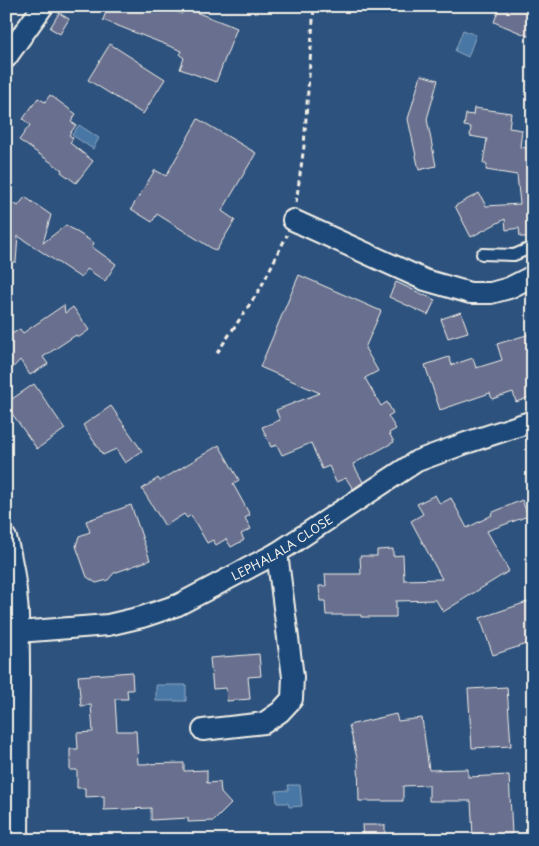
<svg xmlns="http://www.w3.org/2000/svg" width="539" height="846" viewBox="0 0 539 846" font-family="'Playpen Sans',sans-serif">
<rect width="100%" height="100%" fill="#2e527e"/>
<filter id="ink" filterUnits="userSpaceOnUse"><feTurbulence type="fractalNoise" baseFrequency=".02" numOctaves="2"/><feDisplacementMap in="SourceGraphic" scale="10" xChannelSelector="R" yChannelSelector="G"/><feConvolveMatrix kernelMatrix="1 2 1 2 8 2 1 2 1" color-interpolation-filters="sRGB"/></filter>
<g filter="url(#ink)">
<path fill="#4977a5" stroke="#8da8c0" d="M463 30 476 35 468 57 455 51Z
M79 125 99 138 93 149 72 135Z
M156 685H186V701H156Z
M288 785H300L302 806 289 807 288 803H277L276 791 289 790Z"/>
<path fill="#69708f" stroke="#f4f1e8" d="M108 6H160L182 14 185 8 237 28 216 82 180 69 184 58 180 55 182 51 103 20Z
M500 6H533V38L494 22Z
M59 13 69 19 60 34 50 28Z
M110 44 165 79 143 114 88 80Z
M421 75 438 80 427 119 436 166 419 170 408 119Z
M50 95 76 114 71 122 76 125 69 135 73 138 70 143 93 161 76 183 61 172 62 170 19 140 30 125 23 119 38 98 45 102Z
M474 108 511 113 509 128 522 130 520 147 533 149V237H520L519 228 506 230 505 219 471 237 455 206 479 193 486 206 520 204 517 175 486 170 487 164 483 163 487 139 470 136 471 127 464 126 466 114 473 115Z
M198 119 256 153 222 211 235 220 216 251 157 214 152 222 131 209 155 170 166 176Z
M25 197 51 215 43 243 66 225 94 243 92 247 116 264 105 281 87 269 81 278 18 236 16 262H6V229L12 221 6 216 14 203 18 206Z
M299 275 381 311 365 348 378 371 365 378 381 406 387 402 393 413 388 416 396 429 389 433 394 442 353 464 363 482 353 489 346 478 336 482 329 466 322 469 311 443 282 455 277 445 271 447 262 427 280 420 276 410 320 393 260 367Z
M396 282 435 300 428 315 389 297Z
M64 305 65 313 73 307 89 330 78 338 76 335 43 357 48 364 30 375 20 360 6 375V335H10L20 329 23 333Z
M461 312 468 332 448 338 441 319Z
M533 333V396L516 402 513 392 492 399 490 393 440 410 425 365 449 357 452 365 473 358 476 368 502 360 497 344Z
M34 384 65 429 37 449 6 405V403Z
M111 406 142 451 125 463 116 449 103 455 83 425Z
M219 445 239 480 233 484 250 515 245 518 251 529 241 534 244 540 231 547 226 539 216 545 213 540 207 543 191 515 187 518 184 514 165 526 142 489 158 478 160 481Z
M435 495 440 504 451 498 467 528 492 515 491 513 522 500 528 516 487 531 509 571 443 612 436 600 396 601V617H361V615H326L325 601H320L319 586H326L325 574H361L360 556H377V550L393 549V556L403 555 404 580 442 579 411 521 423 514 417 504Z
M131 505 150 560 114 573 108 580 96 583 87 577 76 546 79 536 90 532 86 521Z
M533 600V642L493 655 480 618Z
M259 654 261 676 248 677 250 699 227 701 226 688 213 689 210 658Z
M132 672 133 690H127L128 699H115L117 731H136L138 764 184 763V771L207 770V783L220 782 221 793 231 804 214 821 188 822V818L151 820V808L104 810V796L85 797V788H77V770H70V749H78L77 733 93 732 91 705 81 706 78 676Z
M507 687 511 746 472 748 468 689Z
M396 714 398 721 422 718 429 770 468 769V777L509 775 512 834 473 836 471 801H429V785L403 786V801H359L358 762 349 725Z
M362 825H385V839L363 840Z"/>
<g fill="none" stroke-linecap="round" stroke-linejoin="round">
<defs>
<path id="service" d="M482 254 514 255 533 247"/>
<g id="minor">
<path d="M6 58 43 6"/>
<path d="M293 220 425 280 470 293H491L509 288 533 276"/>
<path d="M6 538C20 586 19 637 19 687 19 738 18 789 18 840"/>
<path id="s1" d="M18 632 108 625 142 617 178 605 277 553 417 461 466 443 533 421"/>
<path d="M203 730 264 723 280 712 292 699 293 677 277 553"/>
</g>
</defs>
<use href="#service" stroke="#f4f1e8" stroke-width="14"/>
<use href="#minor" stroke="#f4f1e8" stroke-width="24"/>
<path stroke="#f4f1e8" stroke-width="3" stroke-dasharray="5 4" stroke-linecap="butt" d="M296 203 304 146 314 6
M217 353 260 289 287 235"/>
<use href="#service" stroke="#1f4a7a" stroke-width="10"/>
<use href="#minor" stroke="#1f4a7a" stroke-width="20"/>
</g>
</g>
<g text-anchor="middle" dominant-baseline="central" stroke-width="4" stroke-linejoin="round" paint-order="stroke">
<g font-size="12" fill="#f4f1e8" stroke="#1f4a7a">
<text stroke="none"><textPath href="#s1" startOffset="282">LEPHALALA CLOSE</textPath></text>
</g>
</g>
<rect width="539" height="846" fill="none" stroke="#1f4a7a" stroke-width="25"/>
<rect x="12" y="12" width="514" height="821" fill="none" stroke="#f4f1e8" stroke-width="2" filter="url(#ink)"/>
</svg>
